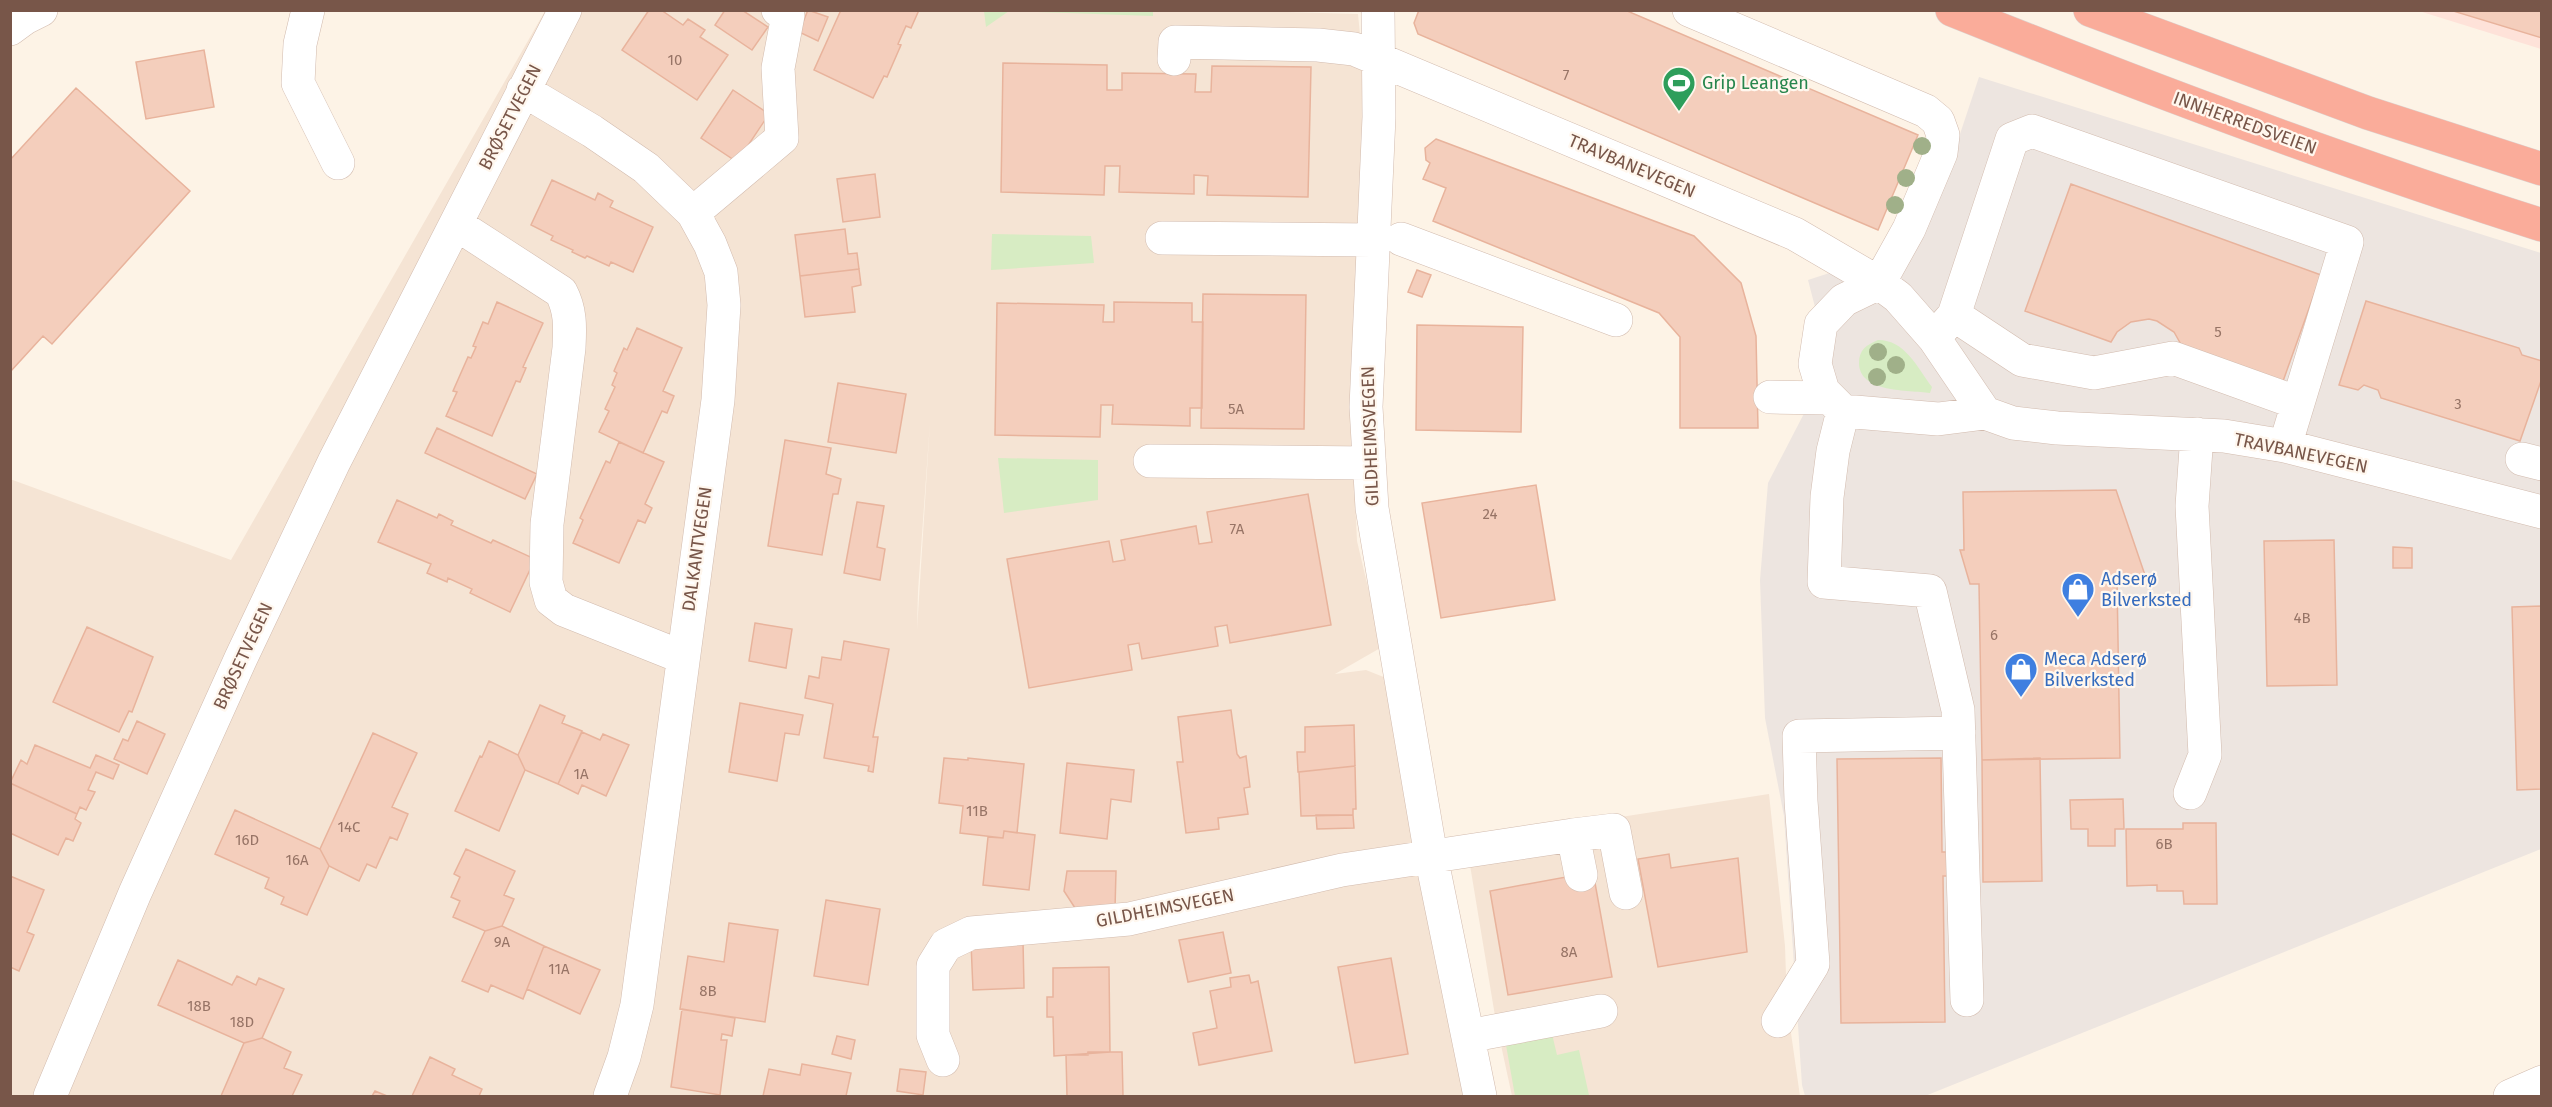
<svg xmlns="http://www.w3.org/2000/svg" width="2552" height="1107" viewBox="0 0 2552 1107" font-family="'Fira Sans',sans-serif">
<rect width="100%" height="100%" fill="#fdf3e6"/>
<path fill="#f5e4d4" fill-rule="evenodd" d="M1218 10 1358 14 1364 75 1352 430 1357 541 1382 647 1335 674 1366 670 1386 678 1467 1096H11L10 479 231 560 545 11ZM930 422 917 630 918 591Z
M1769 794 1785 946 1787 1005 1800 1096H1512L1496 1022 1466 841Z"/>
<path fill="#fee2d9" d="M2419 11H2541V49Z"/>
<path fill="#ede5e0" d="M1979 77 2541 253V849L1925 1096H1805L1802 1085 1784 816 1765 718 1760 580 1768 483 1811 400 1815 307 1808 280 1918 244 1954 152Z"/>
<path fill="#d7ecc3" d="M984 11V10L1153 11V16L1009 11 986 27Z
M992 234 1091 236 1094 263 991 270Z
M1878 340C1905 340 1917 367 1932 387L1930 393C1909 390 1859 393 1859 363 1859 350 1866 345 1878 340Z
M998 458 1098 460V500L1004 513Z
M1552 1034 1557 1055 1579 1050 1589 1095 1515 1096 1506 1045Z"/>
<path fill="#f4cebc" stroke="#e8b39c" stroke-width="1.5" d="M649 10H661L683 25 688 19 705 30 700 37 728 55 697 100 622 50Z
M725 10H742L768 27 752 50 715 25Z
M808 10 828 17 818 41 799 32Z
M841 10H919L911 28 906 26 898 44 901 45 887 77 884 76 873 98 814 70Z
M1419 10H1625L1918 135 1878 230 1418 34 1414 23Z
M2542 10V38L2453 11 2454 10Z
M204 50 214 107 146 119 136 62Z
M1003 63 1107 65V90H1122V73L1196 74 1195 92H1211L1212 66 1311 67 1308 197 1207 195 1208 176 1194 175V194L1119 192 1120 166H1105L1104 195 1001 192Z
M76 88 190 191 52 344 43 336 10 372V160Z
M733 90 769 114 737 162 701 138Z
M1436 139 1694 236 1741 283 1756 336 1758 428H1680V337L1659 313 1433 221 1446 188 1423 179 1430 163 1426 160 1425 148Z
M875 174 880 217 843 222 837 179Z
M552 180 595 200 598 193 613 201 610 207 653 227 633 272 611 262 609 266 587 256 585 258 572 252 573 250 551 240 553 236 531 225Z
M2071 184 2321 275 2282 384 2183 348 2174 332 2157 321 2149 319 2131 322 2117 332 2111 342 2025 311Z
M845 229 848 254 857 253 859 269 800 276 795 235Z
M859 269 861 285 852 287 855 312 805 317 800 276Z
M1417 270 1431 275 1422 297 1408 292Z
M1203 294 1306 295 1304 429 1201 428Z
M2366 301 2519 348 2522 355 2542 361V378L2520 441 2381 398 2378 390 2364 385 2358 390 2339 385Z
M497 302 543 323 523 367 526 368 520 382 516 381 492 436 446 416 457 392 453 391 468 357 471 358 476 347 473 346 483 322 488 324Z
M1114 302 1192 303V322H1203L1202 408H1190V426L1112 424 1113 405H1101L1100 437 995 435 997 303 1104 305 1103 322H1114Z
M1417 325 1523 327 1521 432 1416 430Z
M637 328 682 348 663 391 674 396 667 413 662 411 643 453 599 432 609 411 605 409 615 387 612 385 617 373 614 371 624 348 627 350Z
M838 383 906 394 896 453 828 442Z
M437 428 537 474 525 499 425 453Z
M785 440 831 448 826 474 841 479 838 494H833L822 555 768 546Z
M619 442 664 462 645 504 652 508 645 523 638 520 619 563 573 543 583 520 580 518 606 461 610 463Z
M1536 485 1555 600 1441 618 1422 503Z
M2116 490 2147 581H2117L2120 758 1982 760 1979 584H1970L1960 550H1964L1963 492Z
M1308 494 1331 625 1230 643 1227 625 1215 627 1218 646 1142 659 1139 643 1128 645 1132 670 1029 688 1007 559 1109 541 1113 562 1125 560 1121 540 1196 526 1199 544 1212 542 1207 512Z
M397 500 437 518 439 514 453 521 451 525 491 543 493 540 535 559 510 612 470 593 472 589 448 578 447 582 427 573 431 564 378 542Z
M857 502 884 506 877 547 885 549 880 580 844 573Z
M2334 540 2337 685 2267 686 2264 541Z
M2393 547 2412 548V568H2393Z
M2542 606V789L2517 790 2512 607Z
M755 623 792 629 786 668 749 661Z
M87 627 153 657 132 712 129 711 119 732 53 702Z
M844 641 889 649 873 737H878L873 772 868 771 869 766 824 758 833 704 805 698 809 676 819 678 822 657 841 660Z
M740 703 803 715 799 735 785 733 777 781 729 772Z
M540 705 565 716 562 723 582 731 558 784 525 770 518 755Z
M1231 710 1237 754 1240 758 1246 756 1250 787 1244 788 1248 814 1218 818 1219 829 1186 833 1177 762H1183L1178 717Z
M137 721 165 734 147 774 114 759 123 739 128 741Z
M1354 725 1355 766 1298 772 1297 752H1305V727Z
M582 732 600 740 603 734 629 745 606 796 582 785 578 794 558 784Z
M373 733 417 753 392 807 408 814 397 840 390 837 376 868 367 864 359 881 329 866 320 849Z
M489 741 518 755 525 770 499 831 455 811 480 756 482 757Z
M35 745 90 768 96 755 119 765 113 779 96 772 88 790 95 792 86 810 80 807 77 814 10 783 21 760 27 764Z
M944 758 968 760V758L1024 764 1017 833 1004 831 1003 838 960 833 963 806 939 803Z
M1941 758 1942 852H1951V876H1943L1945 1022 1841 1023 1837 759Z
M2040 758 2042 881 1983 882 1982 760Z
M1067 763 1134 770 1131 802 1111 799 1107 839 1060 833Z
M1355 766 1356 809H1353V815L1301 816 1299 772Z
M10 783 77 814 75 819 81 823 73 841 66 838 58 855 10 833Z
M2123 799 2124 829H2115V846H2088V829H2071L2070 800Z
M235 810 320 849 329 866 307 915 281 904 284 897 265 888 269 878 215 854Z
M1316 815H1353L1354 828 1317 829Z
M2183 823H2216L2217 904H2184L2183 891H2157V885L2127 886 2126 829H2183Z
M1004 831 1035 835 1029 890 983 885 988 837 1003 838Z
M466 849 515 871 504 895 514 899 502 926 485 931 453 917 460 901 451 897 460 877 454 874Z
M1669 854 1671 868 1738 858 1747 952 1658 967 1638 859Z
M1067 871H1116L1115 909 1075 908 1064 891Z
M1593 872 1612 977 1508 995 1490 891Z
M10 876 44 890 27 932 34 935 19 971 10 967Z
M826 900 880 909 868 985 814 976Z
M729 923 778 930 765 1022 680 1009 688 956 724 962Z
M502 926 544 946 523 999 491 985 488 992 462 981 485 931Z
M1223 932 1231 973 1188 982 1179 940Z
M1023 941 1024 988 973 990 971 943Z
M544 946 600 970 580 1014 527 989Z
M1391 958 1408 1054 1355 1063 1338 967Z
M178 960 232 985 237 976 256 985 259 978 284 989 262 1038 244 1043 158 1005Z
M1109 967 1110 1052 1054 1056 1053 1017H1047V997H1053V968Z
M1249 975 1251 983 1258 981 1272 1051 1199 1065 1193 1033 1217 1028 1210 991 1231 987 1230 978Z
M682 1009 735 1018 732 1036 722 1034 721 1040H727L720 1095 671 1087Z
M837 1036 855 1040 851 1059 832 1054Z
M262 1038 291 1052 284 1068 302 1075 292 1096H221L244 1043Z
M1088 1052H1122L1123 1096H1067L1066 1055H1088Z
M430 1057 455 1069 452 1075 482 1089 479 1096H412Z
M802 1064 851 1073 846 1096H763L769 1069 800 1075Z
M900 1069 926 1072 923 1095 897 1091Z
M375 1091 387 1096H372Z"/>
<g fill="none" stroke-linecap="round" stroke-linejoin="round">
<defs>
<path id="minor" d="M308 10 300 44 298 83 338 163
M1378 10 1379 117 1366 407 1372 508 1431 856 1480 1096
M1689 10 1926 111 1938 121 1943 135 1941 153 1909 229 1879 283 1844 300 1821 324 1815 364 1823 391 1843 411 1938 419 1985 413
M10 29 25 18 41 10
M1174 59 1175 42 1318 45 1354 49 1795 234 1879 283 1898 297 1934 338 1985 413 2013 423 2057 428 2224 436 2285 446 2542 512
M523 90 592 131 646 168 693 213 710 244 721 272 724 305 718 400 637 1005 624 1057 610 1096
M693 213 782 138 778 68 788 15 778 10
M456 224 561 292C571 311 570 327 569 348L547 524 546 582 551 600 564 610 682 657
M1162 238 1372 240
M1401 239 1616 320
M1954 315 2022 360 2094 373 2173 358 2298 403
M1934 338 1954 315 2012 139 2032 131 2347 242 2285 446
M1770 397 1830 398
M1843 411 1833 451 1827 497 1824 582 1930 591 1958 710 1967 1000
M2522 459 2542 464
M1150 461 1368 463
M2190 793 2205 755 2192 506 2197 434
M1573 835 1614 830 1626 893
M1778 1021 1813 964 1801 801 1799 736 1959 733
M1468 1036 1601 1011
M943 1060 933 1035V966L946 945 971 933 1129 919 1342 870 1573 835 1581 875
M50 1096 135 893 241 658 334 462 565 10
M2510 1096 2542 1082"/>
<path id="highway" d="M1952 10C2146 88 2342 162 2542 225
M2090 10 2368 113 2542 169"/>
</defs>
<use href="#minor" stroke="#d2bbae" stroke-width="34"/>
<use href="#highway" stroke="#dcd3d0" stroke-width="34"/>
<use href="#minor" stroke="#fff" stroke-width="33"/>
<use href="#highway" stroke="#faac9a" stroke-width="33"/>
</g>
<g fill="#a0b089">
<circle cx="1922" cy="146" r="9"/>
<circle cx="1906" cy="178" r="9"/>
<circle cx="1895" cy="205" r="9"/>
<circle cx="1878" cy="352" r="9"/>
<circle cx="1896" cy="365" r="9"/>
<circle cx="1877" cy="377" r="9"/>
</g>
<defs>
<symbol id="stadium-pin" viewBox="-11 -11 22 30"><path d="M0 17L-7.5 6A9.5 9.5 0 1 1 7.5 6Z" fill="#2e9e5b" stroke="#fff7ee"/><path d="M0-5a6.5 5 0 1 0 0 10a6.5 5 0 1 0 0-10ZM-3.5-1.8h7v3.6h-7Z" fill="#fff"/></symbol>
<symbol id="shop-pin" viewBox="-11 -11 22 30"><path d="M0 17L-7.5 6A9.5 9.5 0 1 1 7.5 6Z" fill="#3f7fe0" stroke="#fff7ee"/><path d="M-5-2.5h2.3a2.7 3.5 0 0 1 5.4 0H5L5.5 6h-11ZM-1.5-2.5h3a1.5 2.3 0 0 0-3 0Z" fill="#fff"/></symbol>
</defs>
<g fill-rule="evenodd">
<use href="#stadium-pin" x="1660" y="64" width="38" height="52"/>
<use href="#shop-pin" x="2059" y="570" width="38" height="52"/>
<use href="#shop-pin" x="2002" y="650" width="38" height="52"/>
</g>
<g text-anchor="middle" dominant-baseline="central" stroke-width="4.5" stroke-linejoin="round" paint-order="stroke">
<g font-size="15" fill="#977466">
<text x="675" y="60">10</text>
<text x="1566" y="75">7</text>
<text x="2218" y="332">5</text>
<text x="2458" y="404">3</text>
<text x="1236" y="409">5A</text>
<text x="1490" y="514">24</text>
<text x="1237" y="529">7A</text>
<text x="2302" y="618">4B</text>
<text x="1994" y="635">6</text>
<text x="581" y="774">1A</text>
<text x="977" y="811">11B</text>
<text x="349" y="827">14C</text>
<text x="247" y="840">16D</text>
<text x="2164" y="844">6B</text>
<text x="297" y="860">16A</text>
<text x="502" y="942">9A</text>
<text x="1569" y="952">8A</text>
<text x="559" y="969">11A</text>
<text x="708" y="991">8B</text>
<text x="199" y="1006">18B</text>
<text x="242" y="1022">18D</text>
</g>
<g font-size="18" fill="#27864d" stroke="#fff7ee" text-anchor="start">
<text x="1702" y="83">Grip Leangen</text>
</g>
<g font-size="18" fill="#785649" stroke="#fff7ee">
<text transform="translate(510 117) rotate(-63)">BRØSETVEGEN</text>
<text transform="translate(2245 123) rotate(20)">INNHERREDSVEIEN</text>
<text transform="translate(1632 166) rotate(23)">TRAVBANEVEGEN</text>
<text transform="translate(1370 436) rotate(-92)">GILDHEIMSVEGEN</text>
<text transform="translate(2301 453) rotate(12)">TRAVBANEVEGEN</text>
<text transform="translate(697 549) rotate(-82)">DALKANTVEGEN</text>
<text transform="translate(243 656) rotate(-65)">BRØSETVEGEN</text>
<text transform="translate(1165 908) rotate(-11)">GILDHEIMSVEGEN</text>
</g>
<g font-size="18" fill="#366cbe" stroke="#fff7ee" text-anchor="start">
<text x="2101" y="579">Adserø<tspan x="2101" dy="21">Bilverksted</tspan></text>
<text x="2044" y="659">Meca Adserø<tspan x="2044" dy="21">Bilverksted</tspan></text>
</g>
</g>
<rect width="2552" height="1107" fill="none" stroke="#785649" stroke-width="24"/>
</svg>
